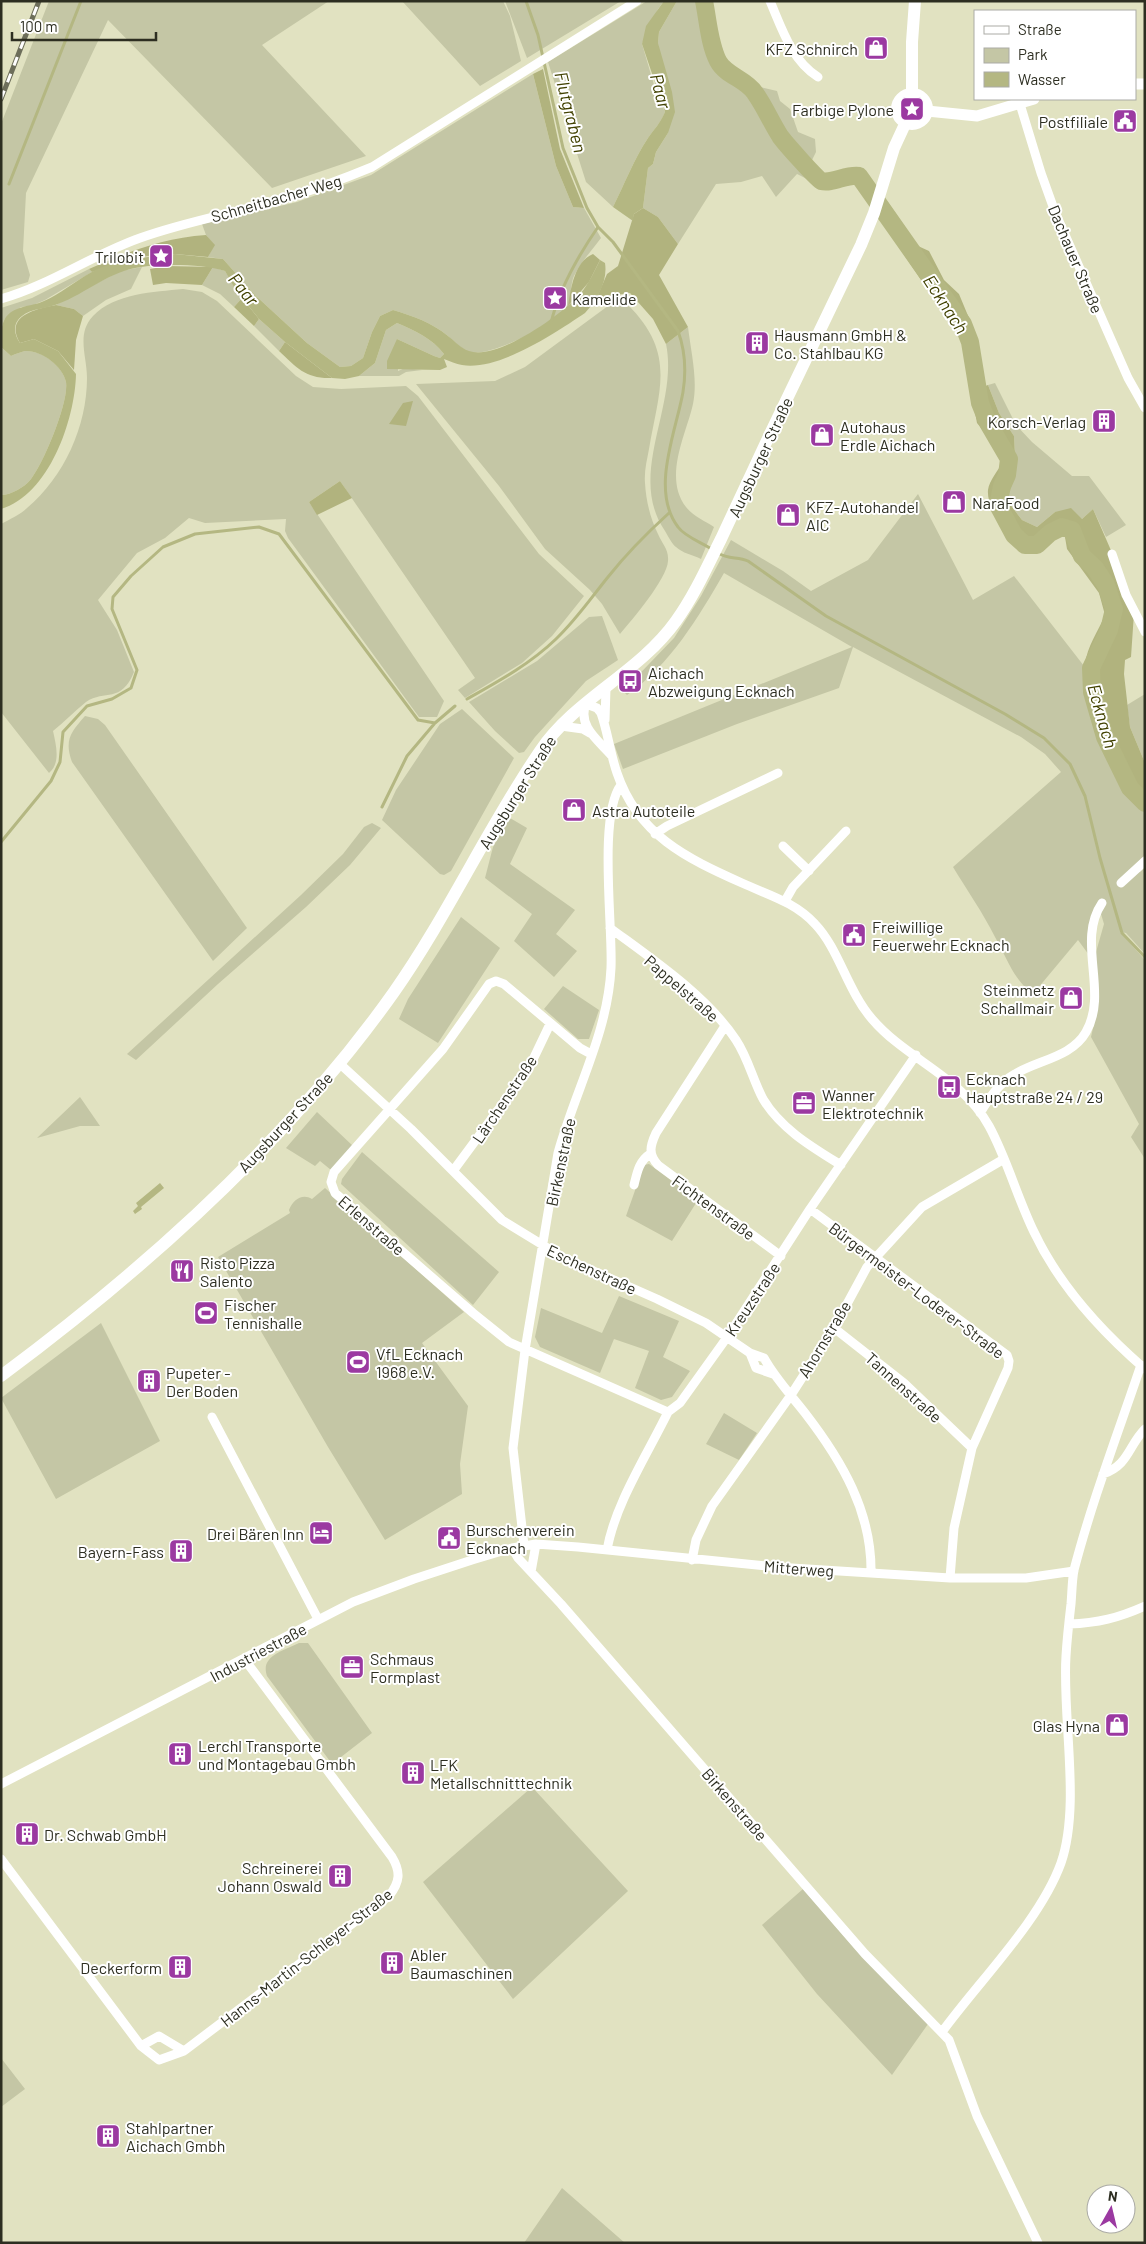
<svg xmlns="http://www.w3.org/2000/svg" width="1146" height="2244" viewBox="0 0 1146 2244" font-family="Barlow,sans-serif">
<rect width="100%" height="100%" fill="#e1e2c1"/>
<path fill="#c4c6a5" d="M49 1H329L262 45 366 156 272 188 108 20 26 193 23 251 30 275 28 282 1 290V124Z
M402 1H503L510 16 521 61 480 86Z
M505 1H621L527 58Z
M647 1H664L658 9 642 44 657 95 665 112C660 124 655 128 648 138 634 159 624 185 613 207L586 182 548 62Z
M677 1H708L728 68 737 74 743 73 750 77 755 86 777 91 780 101 790 109 798 132 815 139 816 152 810 164C827 193 838 167 855 171 862 173 868 183 872 188L869 196 855 178C848 176 843 181 836 184 821 188 811 181 797 174L776 197 762 176 741 182 716 184 678 244 658 217 643 208 648 168 653 164 656 152 668 133 658 43 659 32Z
M533 74 556 166 573 207 584 208 601 238C592 250 581 262 574 276 570 285 572 297 568 306 558 323 489 358 470 352 461 349 455 342 448 336 431 322 413 316 393 310L380 316 372 332 363 358 351 366 340 367 307 343 256 296 223 259 208 257 214 245 206 235 202 224 297 202 371 175Z
M142 267 131 289 106 300 83 316 74 309 56 305 120 271Z
M213 267 225 271 242 298 234 307 220 294 202 285Z
M89 269 92 272 45 300 31 306 21 307 4 320 1 330V308L32 298Z
M183 289 202 292 217 301 296 376 313 387 341 389 406 386 418 396 539 554 584 596 552 636 522 663 465 698 458 690 475 678 340 481 309 502 444 701 437 717H419L288 538 285 531 286 519 205 523 189 518 165 538 137 553 98 600 117 630 134 672C121 704 105 689 86 702 75 711 64 722 53 731 56 745 61 763 49 773L1 712V524C10 519 20 515 27 508 64 477 87 426 87 378 87 356 76 334 93 316 115 293 154 292 183 289Z
M612 303 627 304C677 353 659 390 649 449 647 460 644 471 645 483 646 500 650 518 658 534 662 544 669 549 668 561 667 579 632 620 620 634L602 604 590 590 545 549 499 486 416 384 495 381 525 367Z
M259 319 285 342 279 351 254 326Z
M397 323C414 330 433 339 444 354L440 358 434 356 397 339 398 371 405 368 422 370 406 372 399 376H359L375 363 386 330Z
M688 327C691 352 698 380 693 404 686 435 663 477 686 507 693 516 705 521 714 527L701 559C693 555 682 553 676 547 672 544 668 536 665 531 626 474 679 406 666 344Z
M1 347 11 356C15 354 21 352 25 351 42 350 63 366 66 382 69 402 44 462 31 479 25 487 11 495 1 495Z
M995 383 1016 425 1032 442 1072 476H1089L1126 525 1106 537 1093 509 1082 519 1055 512 1037 527 1022 520 1009 503V493L1016 473 1014 436 999 413 988 385Z
M918 494 973 600 1014 576 1084 666 1087 684 1104 741 1128 789 1145 813V855L1127 873 1140 872 1145 867V954L1126 933 1120 932 1145 960V1159L1131 1137 1139 1124 1091 1037 1095 1019 1096 952 1104 924 1098 904 1092 916 1089 955 1078 940 1033 994C1013 979 1007 958 995 937 983 913 967 890 953 867L1061 772 1045 754 1021 737 853 647 839 688 737 724 623 769 614 744 852 647 724 573C698 618 670 665 627 695L623 691 674 638 701 596 731 540 783 571 811 591 868 560Z
M602 616 618 660 586 681 535 737 524 752 519 753 495 731 469 702 537 661 589 617Z
M1145 694V763L1130 727 1127 705Z
M462 709 514 758 451 871 444 875 440 874 382 820 396 790 440 724Z
M85 716 98 719 105 725 247 928 213 961 72 762C64 740 71 732 85 716Z
M510 818 527 828 510 864 575 910 556 934 577 951 554 977 514 941 532 914 485 878 493 847Z
M372 823 381 828 350 865 306 907 218 984 136 1060 127 1054 301 895 343 854 364 827Z
M461 917 500 948 438 1043 399 1019 408 999Z
M563 986 599 1010 589 1039H578L544 1009Z
M80 1097 100 1126H80L37 1138Z
M317 1112 353 1146 331 1170 320 1161 315 1166 286 1148Z
M362 1152 499 1272 473 1305 341 1184 342 1179Z
M649 1164 698 1200 672 1241 626 1216 644 1165Z
M325 1188 464 1312 422 1343 468 1406 460 1464 462 1494 385 1540 328 1447 218 1257 290 1213 289 1210C293 1200 302 1193 312 1199Z
M619 1296 679 1321 663 1357 690 1371 672 1397 661 1400 635 1388 649 1351 614 1339 600 1373 540 1347 535 1337 541 1308 602 1333Z
M101 1323 160 1441 56 1499 1 1398Z
M724 1413 757 1433 739 1460 706 1444Z
M299 1643H308L372 1733 332 1764 267 1676C260 1656 283 1651 299 1643Z
M532 1787 628 1891 513 1999 423 1882Z
M803 1889 859 1953 928 2024 892 2075 817 1994 762 1925Z
M1 2058 25 2089 1 2107Z
M562 2188 625 2243H524Z"/>
<path fill="#b1b37e" d="M543 69 560 149 584 208 573 207 556 166 533 74Z
M887 201 918 246 929 251 944 280 959 294 971 323 980 388 988 385 999 413 1014 436 1016 474 1009 493V503L1022 520 1037 527 1055 512 1071 508 1082 519 1093 509 1113 555 1134 613 1131 657 1125 660 1124 674 1130 727 1145 763V813C1118 777 1104 742 1091 699 1088 688 1083 675 1085 665 1087 646 1098 632 1105 615L1099 593 1067 549 1065 537 1057 536 1042 550 1027 553C1013 538 986 512 988 490 989 481 999 469 1003 462L1001 452 977 423 958 323 944 314 880 219Z
M643 208 658 217 678 244 659 275 688 327 666 344 653 319 630 293 609 296 594 304 607 274 618 266 634 214Z
M206 235 215 245 208 257 175 254 137 257 92 272 89 269C128 252 162 238 206 235Z
M593 254 600 260 589 282 568 306C571 289 574 262 593 254Z
M167 266 213 267 202 285 166 283 153 285 150 269Z
M242 298 259 319 254 326 234 307Z
M56 305 74 309 83 316 76 340 74 370 58 351 34 339 20 343C4 316 35 309 56 305Z
M285 342 332 378C306 379 297 368 279 351Z
M413 401 406 426 389 424 403 403Z
M340 481 352 498 317 515 309 502Z"/>
<path fill="#b4b782" d="M664 1H677L659 32 658 43 672 92 675 112 668 133 656 152 653 164 648 168 643 208 634 214 633 221 613 207C624 185 634 159 648 138 655 128 659 125 665 112L642 44 646 26Z
M175 254 223 259 256 296 307 343 340 367 351 366 363 358 372 332 380 316 393 310C413 316 431 322 448 336 455 341 460 348 469 351 497 361 563 314 581 293 589 283 594 272 600 260L605 263C608 281 597 300 585 313 555 333 499 371 462 365 456 364 450 361 444 359L447 367 440 370 387 369V361L397 339 434 356 440 358 444 354C433 339 414 330 397 323L386 330 375 363 359 376 345 379 332 378 285 342 259 319 237 292 225 271C203 264 164 264 141 267 109 271 87 293 58 304 47 309 31 308 22 316 12 324 14 334 20 343L34 339 58 351 76 374C75 420 49 495 1 509V495C11 495 25 487 31 479 44 462 69 402 66 382 63 366 41 350 25 351 21 352 15 354 11 356L1 347C1 337 0 326 6 317 16 305 31 307 44 301 60 294 74 282 90 273 115 259 147 257 175 254Z
M160 1183 164 1188 141 1207 142 1209 135 1214 133 1211 138 1206 136 1203Z"/>
<g fill="none" stroke-linecap="round" stroke-linejoin="round">
<path stroke="#b4b782" stroke-width="3" d="M526 1 538 35 563 148 587 208 598 227 613 242 678 331C685 350 686 373 683 392 676 432 650 490 678 527 685 537 703 543 713 550
M9 184 81 1
M551 323C559 289 578 256 598 227
M718 553C729 560 738 556 748 561L826 616 1005 714 1044 738 1070 764 1085 796 1100 858 1122 933 1145 957
M467 699C499 681 530 664 556 639 576 620 591 598 608 577 627 553 647 533 669 513
M382 807 407 756 435 723 455 706
M1 842 51 781 60 762 63 732 87 706 112 699 131 688 137 670 112 609 113 597 131 576 163 547 195 534 259 527 279 534 418 720 435 723"/>
<path stroke="#b4b782" stroke-width="18" d="M704 1C708 20 709 43 718 61 726 76 746 79 755 93 765 107 771 122 780 136 783 141 818 180 821 181 833 184 846 174 859 176L963 324 970 342 980 403 988 423 1009 459 1007 475 1002 486 998 505 1014 535 1025 545H1037L1050 533 1062 527 1072 530 1082 556 1095 568 1106 585 1114 609 1109 630 1091 668 1092 692 1105 737 1130 788 1145 803"/>
<path stroke="#fff" stroke-width="9" d="M770 1C782 29 792 61 818 77
M1020 104 1041 173 1055 212 1128 378 1145 408
M1 299C50 285 92 255 140 238 187 221 236 213 283 199 314 190 343 179 372 167L637 1
M1112 554 1126 595 1145 632
M605 720 606 688
M561 726 583 729 590 733
M612 756C599 741 577 726 586 704L597 708 601 713C608 733 610 753 617 773 638 835 686 858 742 883 768 895 795 902 815 924 839 949 847 990 872 1019 906 1059 962 1077 989 1126 1007 1159 1017 1197 1034 1232 1059 1285 1101 1331 1145 1369
M655 834 667 826 778 773
M783 846 809 871
M1121 883 1145 861
M785 901 793 887 846 831
M610 928C652 959 707 996 736 1040 748 1058 753 1080 763 1099 781 1129 812 1147 841 1165
M725 1026 656 1133C650 1146 648 1154 658 1165L781 1256
M591 1054 580 1048 504 984 496 981 489 984 443 1049 334 1172 331 1182 335 1193 473 1313 509 1342 668 1412
M339 1063 411 1129 502 1220 564 1258 657 1299 706 1323 750 1353 764 1358C775 1378 791 1395 805 1413 842 1461 872 1512 871 1573
M980 1113C990 1097 999 1083 1015 1074 1038 1060 1072 1057 1086 1032 1109 992 1076 941 1102 903
M453 1171 529 1068 550 1024
M634 1185C637 1173 639 1161 650 1154
M810 1209 1007 1355 1009 1361 1008 1368 972 1448 954 1528 950 1578
M834 1328 904 1383 972 1448
M750 1353 756 1368 773 1374
M212 1417 318 1619
M1103 1474C1129 1465 1128 1446 1145 1429
M524 1545 513 1448 525 1350 558 1153C575 1091 608 1033 611 968 613 927 598 815 621 785
M512 1548 518 1558 561 1604 865 1954 949 2040 977 2116 1038 2243
M607 1550C615 1504 647 1455 668 1412L680 1403 728 1336 810 1209 916 1055
M692 1560 696 1540 712 1506 791 1395 834 1328 867 1267 922 1207 1004 1159
M531 1572 536 1544
M1069 1624C1098 1623 1118 1618 1145 1606
M1 1784 353 1602 414 1579 472 1560 512 1548 536 1544 578 1547 776 1567 950 1578H1026L1074 1571
M1 1859 141 2046 159 2060 184 2051 389 1896C400 1882 401 1872 392 1857L245 1660
M942 2032C979 1981 1040 1921 1061 1863 1081 1805 1062 1718 1066 1656 1067 1639 1069 1621 1071 1604 1072 1593 1072 1580 1074 1570 1092 1501 1118 1433 1141 1365
M141 2046 159 2036 184 2051"/>
<path stroke="#fff" stroke-width="11" d="M1135 84H1145
M927 111 977 116 1034 99"/>
<path stroke="#fff" stroke-width="12" d="M912 93V42L915 1
M897 109a15 15 0 1 1 30 0a15 15 0 1 1-30 0Z
M1 1376C145 1269 290 1139 394 992 448 915 487 829 540 751 575 699 639 673 676 621 694 596 707 567 721 539 737 504 754 469 770 434 800 371 831 308 861 245L874 213 894 148 906 122"/>
<defs>
<path id="rail" d="M1 99 39 1"/>
</defs>
<use href="#rail" stroke="#6d6e5a" stroke-width="5"/>
<use href="#rail" stroke="#fff" stroke-width="3" stroke-dasharray="9" stroke-linecap="butt"/>
</g>
<defs>
<symbol id="shop-square" viewBox="-11 -11 22 22"><rect x="-9" y="-9" width="18" height="18" rx="4" fill="#9b39a1" stroke="#fff"/><path d="M-5-2.5h2.3a2.7 3.5 0 0 1 5.4 0H5L5.5 6h-11ZM-1.5-2.5h3a1.5 2.3 0 0 0-3 0Z" fill="#fff"/></symbol>
<symbol id="sight-square" viewBox="-11 -11 22 22"><rect x="-9" y="-9" width="18" height="18" rx="4" fill="#9b39a1" stroke="#fff"/><path d="M0-6L1.8-2.2L6-1.7L2.9 1.2L3.7 5.4L0 3.3L-3.7 5.4L-2.9 1.2L-6-1.7L-1.8-2.2Z" fill="#fff"/></symbol>
<symbol id="civic-square" viewBox="-11 -11 22 22"><rect x="-9" y="-9" width="18" height="18" rx="4" fill="#9b39a1" stroke="#fff"/><path d="M-.6-6.5H3V-4.5H.6V-3L4-1V1h2V6H-6V1h2V-1L-.6-3ZM-1.2 2.5V6h2.4V2.5Z" fill="#fff"/></symbol>
<symbol id="building-square" viewBox="-11 -11 22 22"><rect x="-9" y="-9" width="18" height="18" rx="4" fill="#9b39a1" stroke="#fff"/><path d="M-4-6H4V6H1V3H-1V6H-4ZM-2.5-4.3h1.7v1.8h-1.7ZM.8-4.3h1.7v1.8H.8ZM-2.5-1h1.7V.8h-1.7ZM.8-1h1.7V.8H.8Z" fill="#fff"/></symbol>
<symbol id="bus-square" viewBox="-11 -11 22 22"><rect x="-9" y="-9" width="18" height="18" rx="4" fill="#9b39a1" stroke="#fff"/><path d="M-5-6H5V4H4V6H2V4H-2V6H-4V4H-5ZM-3.5-4V0h7V-4ZM-3.5 1.2v1.5H-2V1.2ZM2 1.2v1.5H3.5V1.2Z" fill="#fff"/></symbol>
<symbol id="office-square" viewBox="-11 -11 22 22"><rect x="-9" y="-9" width="18" height="18" rx="4" fill="#9b39a1" stroke="#fff"/><path d="M-6-3h4V-5.5h4V-3h4V5H-6ZM-1-4.5V-3h2v-1.5ZM-6 0V1H6V0Z" fill="#fff"/></symbol>
<symbol id="restaurant-square" viewBox="-11 -11 22 22"><rect x="-9" y="-9" width="18" height="18" rx="4" fill="#9b39a1" stroke="#fff"/><path d="M-5-6h1v4h1v-4h1v4h1v-4h1v5L-1.5 .5V6h-2V.5L-5-1ZM5-6V6H3V1.5H1.5Q1.5-4 5-6Z" fill="#fff"/></symbol>
<symbol id="stadium-square" viewBox="-11 -11 22 22"><rect x="-9" y="-9" width="18" height="18" rx="4" fill="#9b39a1" stroke="#fff"/><path d="M0-5a6.5 5 0 1 0 0 10a6.5 5 0 1 0 0-10ZM-3.5-1.8h7v3.6h-7Z" fill="#fff"/></symbol>
<symbol id="hotel-square" viewBox="-11 -11 22 22"><rect x="-9" y="-9" width="18" height="18" rx="4" fill="#9b39a1" stroke="#fff"/><path d="M-6-4.5h1.5V1H6V5H4.5V3h-9V5H-6ZM-4 0a1.8 1.8 0 1 1 3.6 0ZM.5 0V-2.5h3Q6-2.5 6 0Z" fill="#fff"/></symbol>
</defs>
<g fill-rule="evenodd">
<use href="#shop-square" x="862" y="34" width="28" height="28"/>
<use href="#sight-square" x="898" y="95" width="28" height="28"/>
<use href="#civic-square" x="1111" y="107" width="28" height="28"/>
<use href="#sight-square" x="147" y="242" width="28" height="28"/>
<use href="#sight-square" x="541" y="284" width="28" height="28"/>
<use href="#building-square" x="743" y="329" width="28" height="28"/>
<use href="#building-square" x="1090" y="407" width="28" height="28"/>
<use href="#shop-square" x="808" y="421" width="28" height="28"/>
<use href="#shop-square" x="940" y="488" width="28" height="28"/>
<use href="#shop-square" x="774" y="501" width="28" height="28"/>
<use href="#bus-square" x="616" y="667" width="28" height="28"/>
<use href="#shop-square" x="560" y="796" width="28" height="28"/>
<use href="#civic-square" x="840" y="921" width="28" height="28"/>
<use href="#shop-square" x="1057" y="984" width="28" height="28"/>
<use href="#bus-square" x="935" y="1073" width="28" height="28"/>
<use href="#office-square" x="790" y="1089" width="28" height="28"/>
<use href="#restaurant-square" x="168" y="1257" width="28" height="28"/>
<use href="#stadium-square" x="192" y="1299" width="28" height="28"/>
<use href="#stadium-square" x="344" y="1348" width="28" height="28"/>
<use href="#building-square" x="135" y="1367" width="28" height="28"/>
<use href="#hotel-square" x="307" y="1519" width="28" height="28"/>
<use href="#civic-square" x="435" y="1524" width="28" height="28"/>
<use href="#building-square" x="167" y="1537" width="28" height="28"/>
<use href="#office-square" x="338" y="1653" width="28" height="28"/>
<use href="#shop-square" x="1103" y="1711" width="28" height="28"/>
<use href="#building-square" x="166" y="1740" width="28" height="28"/>
<use href="#building-square" x="399" y="1759" width="28" height="28"/>
<use href="#building-square" x="13" y="1820" width="28" height="28"/>
<use href="#building-square" x="326" y="1862" width="28" height="28"/>
<use href="#building-square" x="378" y="1949" width="28" height="28"/>
<use href="#building-square" x="166" y="1953" width="28" height="28"/>
<use href="#building-square" x="94" y="2122" width="28" height="28"/>
</g>
<g text-anchor="middle" dominant-baseline="central" stroke-width="4" stroke-linejoin="round" paint-order="stroke">
<g font-size="16" fill="#2d2e21" stroke="#fff" text-anchor="start">
<text x="858" y="48" text-anchor="end">KFZ Schnirch</text>
<text x="894" y="109" text-anchor="end">Farbige Pylone</text>
<text x="1108" y="121" text-anchor="end">Postfiliale</text>
<text x="144" y="256" text-anchor="end">Trilobit</text>
<text x="572" y="298">Kamelide</text>
<text x="774" y="334">Hausmann GmbH &amp;<tspan x="774" dy="18">Co. Stahlbau KG</tspan></text>
<text x="1086" y="421" text-anchor="end">Korsch-Verlag</text>
<text x="840" y="426">Autohaus<tspan x="840" dy="18">Erdle Aichach</tspan></text>
<text x="972" y="502">NaraFood</text>
<text x="806" y="506">KFZ-Autohandel<tspan x="806" dy="18">AIC</tspan></text>
<text x="648" y="672">Aichach<tspan x="648" dy="18">Abzweigung Ecknach</tspan></text>
<text x="592" y="810">Astra Autoteile</text>
<text x="872" y="926">Freiwillige<tspan x="872" dy="18">Feuerwehr Ecknach</tspan></text>
<text x="1054" y="989" text-anchor="end">Steinmetz<tspan x="1054" dy="18">Schallmair</tspan></text>
<text x="966" y="1078">Ecknach<tspan x="966" dy="18">Hauptstraße 24 / 29</tspan></text>
<text x="822" y="1094">Wanner<tspan x="822" dy="18">Elektrotechnik</tspan></text>
<text x="200" y="1262">Risto Pizza<tspan x="200" dy="18">Salento</tspan></text>
<text x="224" y="1304">Fischer<tspan x="224" dy="18">Tennishalle</tspan></text>
<text x="376" y="1353">VfL Ecknach<tspan x="376" dy="18">1968 e.V.</tspan></text>
<text x="166" y="1372">Pupeter -<tspan x="166" dy="18">Der Boden</tspan></text>
<text x="466" y="1529">Burschenverein<tspan x="466" dy="18">Ecknach</tspan></text>
<text x="304" y="1533" text-anchor="end">Drei Bären Inn</text>
<text x="164" y="1551" text-anchor="end">Bayern-Fass</text>
<text x="370" y="1658">Schmaus<tspan x="370" dy="18">Formplast</tspan></text>
<text x="1100" y="1725" text-anchor="end">Glas Hyna</text>
<text x="198" y="1745">Lerchl Transporte<tspan x="198" dy="18">und Montagebau Gmbh</tspan></text>
<text x="430" y="1764">LFK<tspan x="430" dy="18">Metallschnitttechnik</tspan></text>
<text x="44" y="1834">Dr. Schwab GmbH</text>
<text x="322" y="1867" text-anchor="end">Schreinerei<tspan x="322" dy="18">Johann Oswald</tspan></text>
<text x="410" y="1954">Abler<tspan x="410" dy="18">Baumaschinen</tspan></text>
<text x="162" y="1967" text-anchor="end">Deckerform</text>
<text x="126" y="2127">Stahlpartner<tspan x="126" dy="18">Aichach Gmbh</tspan></text>
</g>
<g font-size="16" fill="#2d2e21" stroke="#fff">
<text transform="translate(276 198) rotate(-16)">Schneitbacher Weg</text>
<text transform="translate(1076 259) rotate(67)">Dachauer Straße</text>
<text transform="translate(760 457) rotate(-65)">Augsburger Straße</text>
<text transform="translate(517 792) rotate(-58)">Augsburger Straße</text>
<text transform="translate(682 988) rotate(41)">Pappelstraße</text>
<text transform="translate(504 1099) rotate(-56)">Lärchenstraße</text>
<text transform="translate(285 1122) rotate(-47)">Augsburger Straße</text>
<text transform="translate(560 1162) rotate(-78)">Birkenstraße</text>
<text transform="translate(714 1207) rotate(36)">Fichtenstraße</text>
<text transform="translate(372 1225) rotate(41)">Erlenstraße</text>
<text transform="translate(592 1269) rotate(25)">Eschenstraße</text>
<text transform="translate(917 1290) rotate(37)">Bürgermeister-Loderer-Straße</text>
<text transform="translate(752 1299) rotate(-56)">Kreuzstraße</text>
<text transform="translate(824 1339) rotate(-59)">Ahornstraße</text>
<text transform="translate(904 1387) rotate(42)">Tannenstraße</text>
<text transform="translate(799 1568) rotate(4)">Mitterweg</text>
<text transform="translate(258 1652) rotate(-28)">Industriestraße</text>
<text transform="translate(735 1804) rotate(49)">Birkenstraße</text>
<text transform="translate(306 1957) rotate(-38)">Hanns-Martin-Schleyer-Straße</text>
</g>
<g font-size="18" font-style="italic" fill="#414100" stroke="#fff">
<text transform="translate(661 91) rotate(75)">Paar</text>
<text transform="translate(571 112) rotate(76)">Flutgraben</text>
<text transform="translate(244 289) rotate(51)">Paar</text>
<text transform="translate(946 304) rotate(57)">Ecknach</text>
<text transform="translate(1103 716) rotate(74)">Ecknach</text>
</g>
</g>
<rect width="1146" height="2244" fill="none" stroke="#2d2e21" stroke-width="5"/>
<rect x="974" y="10" width="162" height="90" fill="#ffffff" stroke="#ababa6"/>
<rect x="984" y="26" width="25" height="8" fill="#ffffff" stroke="#ababa6"/>
<text x="1018" y="35" font-size="15" fill="#2d2e21">Straße</text>
<rect x="984" y="48" width="25" height="15" fill="#c4c6a5" stroke="#ababa6"/>
<text x="1018" y="60" font-size="15" fill="#2d2e21">Park</text>
<rect x="984" y="72" width="25" height="15" fill="#b4b782" stroke="#ababa6"/>
<text x="1018" y="85" font-size="15" fill="#2d2e21">Wasser</text>
<g transform="translate(1111 2209) rotate(8)"><circle r="24" fill="#ffffff" stroke="#ababa6"/>
<path d="M0-4L9 19L0 12L-9 19Z" fill="#9b39a1"/>
<text y="-8" font-size="14" font-weight="bold" text-anchor="middle" fill="#2d2e21">N</text>
</g>
<path d="M12 32v8h144v-8" fill="none" stroke="#2d2e21" stroke-width="2.5"/>
<text x="20" y="32" font-size="15" fill="#2d2e21" stroke="#ffffff" stroke-width="4" paint-order="stroke">100 m</text>
</svg>
